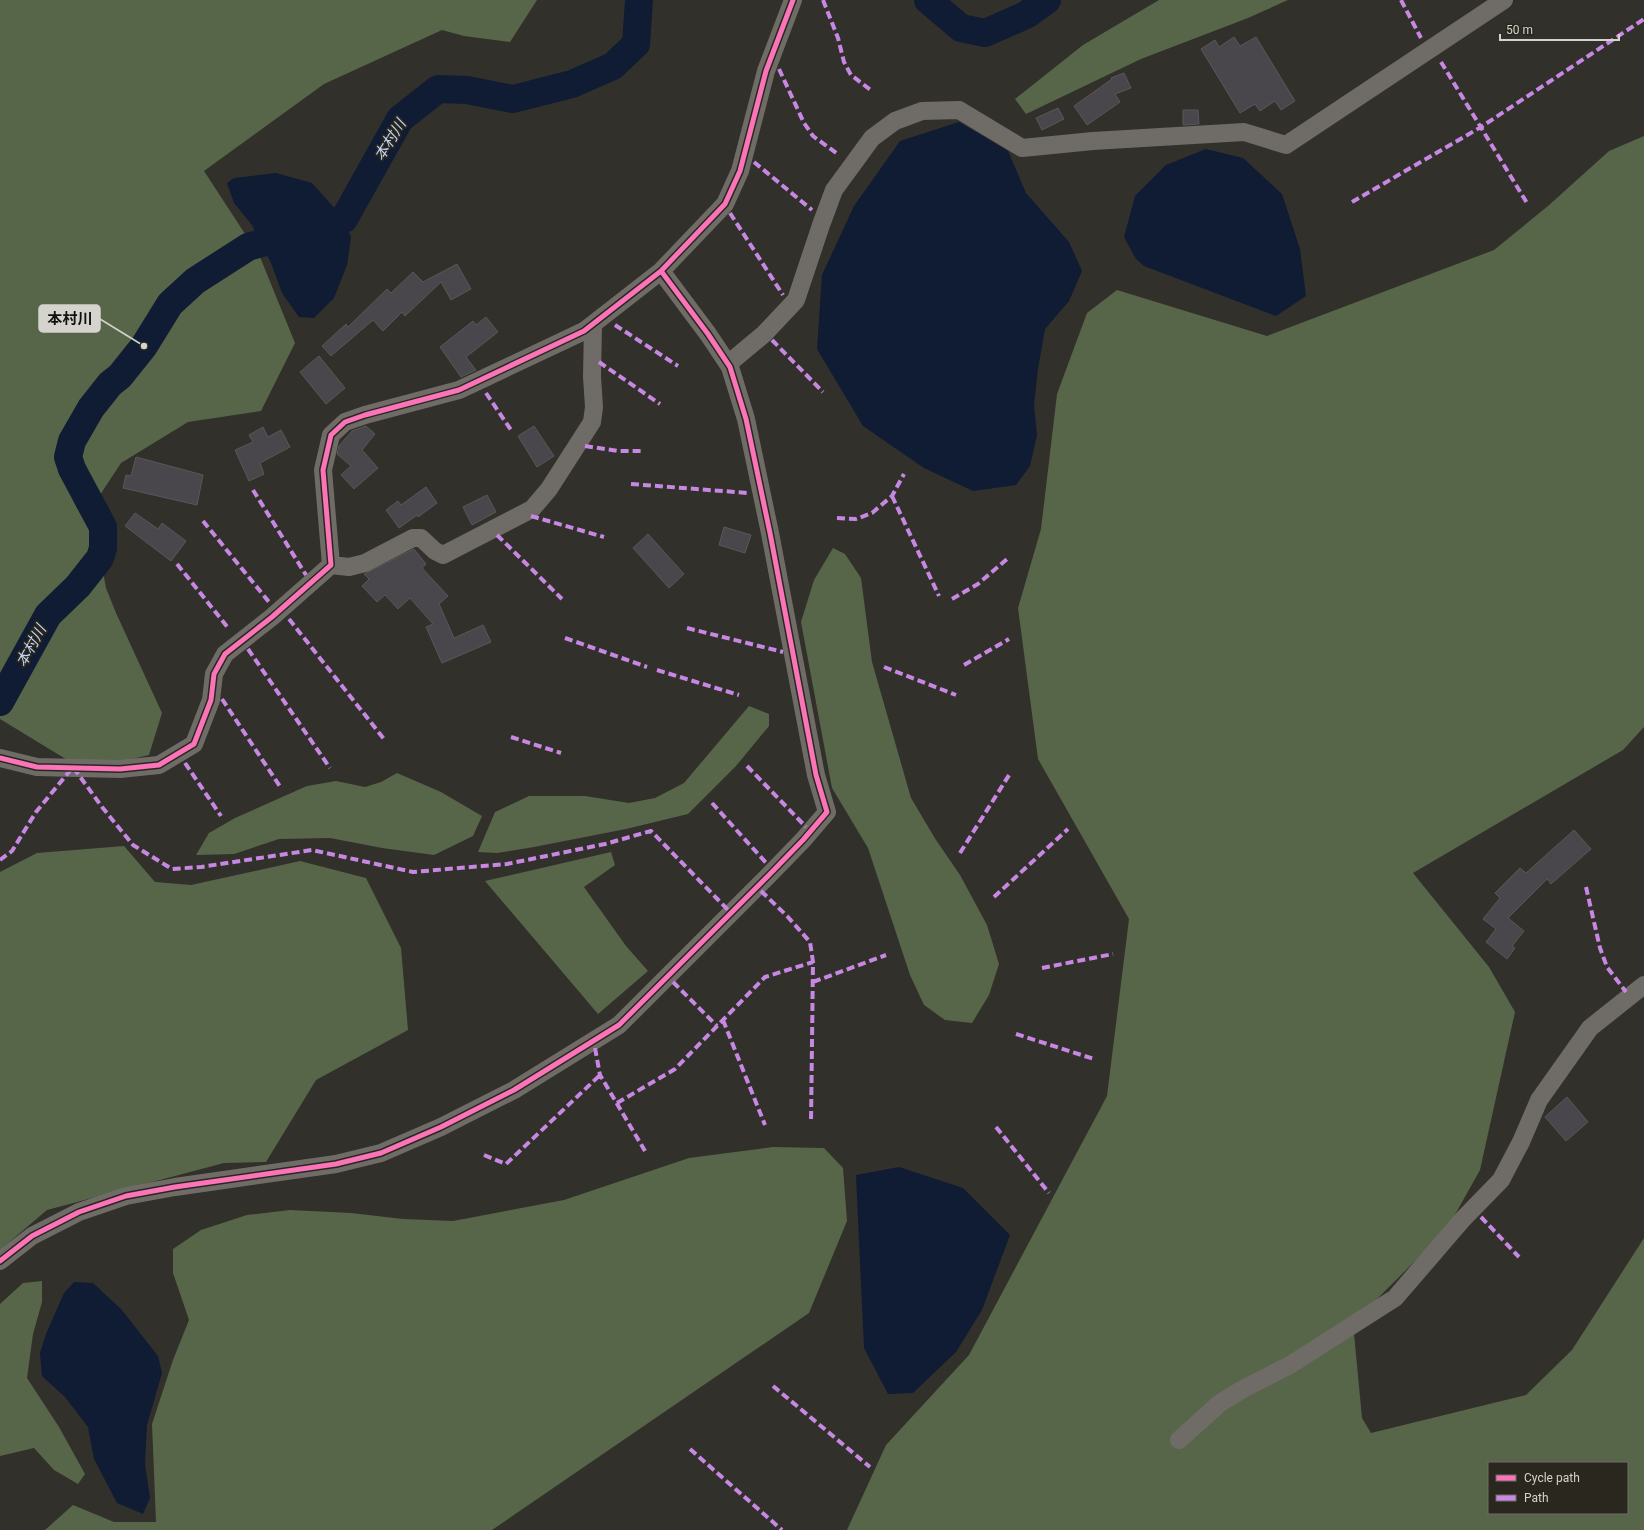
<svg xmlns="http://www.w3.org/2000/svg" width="1644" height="1530" viewBox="0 0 1644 1530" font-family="Roboto,'Noto Sans JP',sans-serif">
<rect width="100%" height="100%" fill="#31302b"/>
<path fill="#576648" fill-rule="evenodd" d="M0 0H537L510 42 464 36 442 30 324 84 204 171 260 257 295 343 261 411 188 422 121 463 98 498 102 566 106 588 116 613 162 713 149 755 119 762 69 761 0 719Z
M1159 0H1288L1248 18 1141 59 1026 114 1015 99 1083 45Z
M1644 136V727L1623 750 1413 873 1489 967 1515 1012 1480 1170 1447 1229 1353 1323 1362 1418 1371 1433 1526 1395 1572 1350 1644 1238V1530H847L886 1445 969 1355 1107 1096 1129 919 1038 759 1018 608 1041 529 1057 394 1087 313 1117 290 1267 336 1494 250 1548 206 1609 151ZM1489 1463H1627V1513H1489Z
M833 548 845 554 861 578 872 662 911 798 936 840 960 875 987 925 999 964 989 995 972 1023 945 1020 924 1005 910 975 868 848 832 788 801 622 814 580Z
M749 706 769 714V726L736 766 688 814 626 829 534 847 497 853 478 852 495 812 529 796H585L629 803 655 798 684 783Z
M397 773 441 792 482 816 473 836 434 855 382 848 330 838 279 839 234 854 196 855 209 833 235 818 307 786 336 781 365 787 381 782Z
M124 846 155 882 191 885 300 861 366 878 401 948 408 1030 316 1080 266 1162 224 1163 47 1210 0 1250V872L37 853Z
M611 852 615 865 584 887 626 946 648 971 598 1014 485 881Z
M773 1147 824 1148 843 1168 847 1221 809 1313 492 1530H45L73 1505 114 1522H156L152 1424 173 1360 189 1320 173 1273V1249L201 1230 247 1215 290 1210 351 1213 403 1219 453 1221 564 1200 689 1158Z
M42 1281V1302L33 1334 27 1378 59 1427 85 1474 78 1484 54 1470 34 1448 0 1456V1304L23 1283Z"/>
<path fill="#101c33" d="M959 122 1008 151 1026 193 1069 242 1082 271 1069 301 1045 329 1038 369 1034 405 1037 435 1030 466 1016 485 973 491 924 468 863 426 817 349 822 275 854 206 900 141Z
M1206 149 1243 158 1282 194 1300 249 1306 296 1276 316 1144 266 1136 259 1124 237 1135 196 1166 165Z
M276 173 312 183 344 219 351 237 347 265 334 298 314 318 299 317 282 293 271 263 252 225 234 203 227 183 234 178Z
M899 1167 963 1188 1010 1235 982 1310 956 1352 913 1393 888 1394 864 1348 856 1175Z
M74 1282 93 1283 121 1309 158 1356 162 1373 147 1425 145 1464 150 1498 143 1514 117 1503 94 1459 88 1427 65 1397 42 1376 40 1353 46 1334 64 1293Z"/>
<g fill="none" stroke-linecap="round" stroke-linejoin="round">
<path stroke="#101c33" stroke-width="28" d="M928 0 961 28 985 33 1026 15 1047 0
M0 702 48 615 78 586 100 558 103 548V527L72 469 68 457 72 441 91 408 110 384 120 376 144 346 170 304 195 281 248 247 344 219 400 119 438 89 467 90 513 99 572 84 613 66 636 44 639 0"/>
</g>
<path fill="#49474b" stroke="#595858" d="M1234 37 1240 46 1256 37 1295 101 1281 110 1275 101 1260 111 1255 104 1240 113 1201 49 1215 40 1219 47Z
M1124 73 1131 88 1115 94 1120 102 1087 125 1074 106 1112 79 1111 78Z
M1058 108 1064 119 1042 130 1036 118Z
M1183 110H1198L1199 124 1183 125Z
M457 264 471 289 451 300 441 282 405 316 402 312 383 331 373 320 331 356 322 346 346 324 348 327 387 289 391 293 413 272 423 282Z
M486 317 498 332 466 357 476 370 461 377 440 347 473 321 476 325Z
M319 356 345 388 326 404 300 372Z
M366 426 375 434 362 450 378 468 354 489 341 475 351 466 337 454 339 446 352 431Z
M534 426 554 456 537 467 518 436Z
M263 427 268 437 281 430 290 447 260 463 264 474 249 481 235 450 253 442 249 435Z
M136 457 203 475 197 505 123 488 126 475 131 476Z
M426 487 437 503 418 517 417 515 399 528 386 510 398 501 401 505Z
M487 495 496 512 472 525 463 507Z
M135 513 158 529 162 523 186 541 171 561 125 526Z
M724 527 751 535 745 553 719 545Z
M648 534 684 574 669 588 633 548Z
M414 549 426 564 422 568 448 596 439 604 454 638 483 625 491 642 442 663 426 627 433 624 410 598 398 609 385 595 377 602 362 586 369 579 364 574Z
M1574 830 1591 849 1551 884 1547 879 1508 918 1524 931 1512 946 1515 948 1507 959 1486 942 1496 929 1483 919 1500 898 1495 893 1520 868 1526 873Z
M1567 1097 1588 1122 1566 1141 1545 1117Z"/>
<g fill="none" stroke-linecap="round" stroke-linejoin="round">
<path stroke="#6f6c67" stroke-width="18" d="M728 364 764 334 796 300 821 225 834 190 872 138 895 121 922 111 959 110 1022 148 1093 141 1244 132 1286 145 1504 0
M331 565 349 567 365 563 413 538H421L435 551 443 555 532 509 549 489 592 422 594 407 592 377 593 324
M0 758 37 767 120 769 159 765 194 744 211 700 214 674 225 654 272 617 331 565 323 470 331 435 345 422 365 415 459 390 584 331 661 271 725 204 740 171 766 71 793 0
M0 1261 32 1236 79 1212 126 1196 175 1187 336 1164 381 1153 441 1127 514 1090 619 1025 769 875 803 840 827 812 816 775 770 533 746 419 730 367 708 334 661 271
M1179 1440 1220 1403 1243 1389 1290 1365 1395 1298 1463 1219 1501 1180 1521 1142 1539 1100 1590 1028 1644 985"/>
<path stroke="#c787e3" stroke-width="4" stroke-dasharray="8 4" stroke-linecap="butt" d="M823 0 838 38 844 62 851 75 872 91
M1401 0 1421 38
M1441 62 1527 203
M779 69 804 123 813 136 839 155
M754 162 812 210
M1352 202 1481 127 1644 19
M730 213 783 295
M615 325 678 366
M772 340 823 392
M599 362 660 404
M486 393 511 430
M585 446 618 451H641
M631 484 748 493
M253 490 306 575
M892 496 939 596
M531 516 604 537
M837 518 856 519 872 513 892 496 904 474
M203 521 269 602
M497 535 562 599
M177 564 229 629
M952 599 978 584 1007 559
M289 619 384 739
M687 628 783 652
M565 638 647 667
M248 649 330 768
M964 665 1009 639
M884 667 956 695
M657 670 739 695
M222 699 281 788
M511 737 561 753
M185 763 221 816
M747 766 806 827
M712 803 768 865
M960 853 1011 772
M0 860 12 851 36 812 73 767 102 807 133 845 172 869 201 867 312 850 413 872 507 864 605 844 651 831 731 913
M1586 887 1600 948 1607 967 1626 992
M761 891 787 916 810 942 813 962 811 1123
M994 897 1068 829
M1042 968 1113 954
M673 982 717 1026
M813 982 886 955
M723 1020 765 1125
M1016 1034 1094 1059
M595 1048 600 1075 645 1151
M617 1103 675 1069 765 977 813 962
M996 1127 1049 1193
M484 1155 506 1164 600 1075
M1481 1217 1519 1257
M773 1386 870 1467
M690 1449 782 1530"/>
<defs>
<path id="cycleway" d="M0 758 37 767 120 769 159 765 194 744 211 700 214 674 225 654 272 617 331 565 323 470 331 435 345 422 365 415 459 390 584 331 661 271 725 204 740 171 766 71 793 0
M0 1261 32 1236 79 1212 126 1196 175 1187 336 1164 381 1153 441 1127 514 1090 619 1025 769 875 803 840 827 812 816 775 770 533 746 419 730 367 708 334 661 271"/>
</defs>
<use href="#cycleway" stroke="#2a281e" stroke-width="8"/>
<use href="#cycleway" stroke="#fb73b8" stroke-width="5"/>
</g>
<g text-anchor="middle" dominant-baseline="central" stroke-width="3.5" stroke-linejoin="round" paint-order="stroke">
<g font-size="15" font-style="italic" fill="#c2d4f6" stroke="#2a281e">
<text transform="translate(390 140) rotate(-58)">本村川</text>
<text transform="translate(31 646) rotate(-61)">本村川</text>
</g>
</g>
<path fill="none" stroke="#d4d3cd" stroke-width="1.5" d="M144 346L100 319"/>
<circle fill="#d4d3cd" stroke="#2a281e" stroke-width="1.5" cx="144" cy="346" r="4"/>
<rect fill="#d4d3cd" stroke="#d4d3cd" stroke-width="1.5" x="39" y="305" width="61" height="27" rx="4"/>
<g font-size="15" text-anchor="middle" font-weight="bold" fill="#111">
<text x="70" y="324">本村川</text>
</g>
<rect x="1488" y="1462" width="140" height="52" fill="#2a281e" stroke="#6e6c64"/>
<rect x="1496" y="1475" width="20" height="6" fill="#fb73b8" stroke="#6e6c64"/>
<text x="1524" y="1482" font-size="12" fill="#d4d3cd">Cycle path</text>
<rect x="1496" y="1495" width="20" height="6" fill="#c787e3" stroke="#6e6c64"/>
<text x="1524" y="1502" font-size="12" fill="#d4d3cd">Path</text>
<path d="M1500 34v6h119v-6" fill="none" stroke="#d4d3cd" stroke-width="2"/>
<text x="1506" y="34" font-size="12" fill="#d4d3cd" stroke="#2a281e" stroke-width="3" paint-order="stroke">50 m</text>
</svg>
